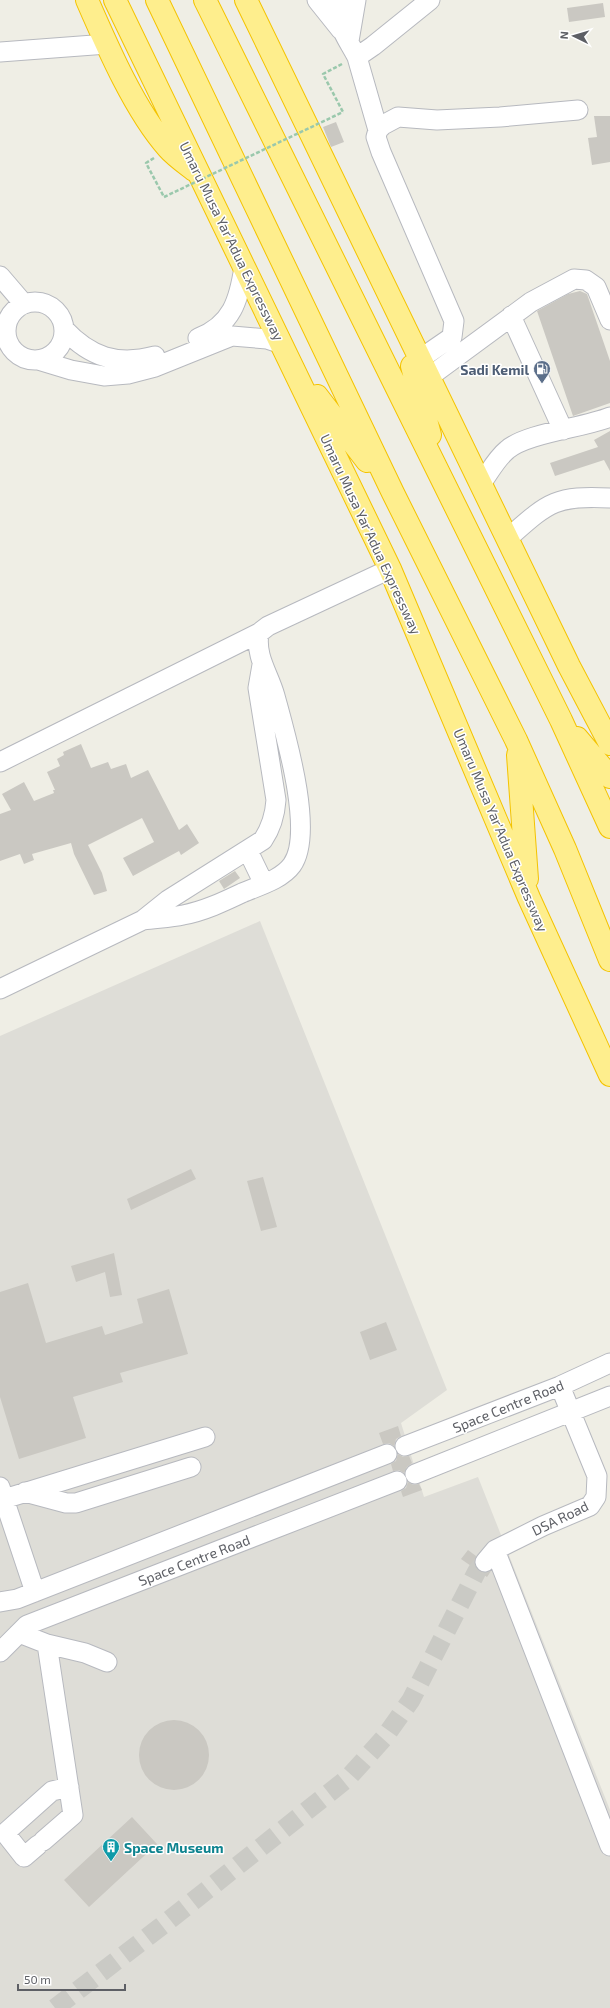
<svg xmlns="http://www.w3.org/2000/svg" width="610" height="2008" viewBox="0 0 610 2008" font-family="'Exo 2',sans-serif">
<rect width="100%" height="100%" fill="#efeee5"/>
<path fill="#deddd7" d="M260 921 447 1390 401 1423 424 1497 478 1477 610 1810V2008H0V1036Z"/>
<path fill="#cac8c2" d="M603 3 605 17 569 22 567 8Z
M594 116H610V162L592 165 588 138 597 137Z
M336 122 344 142 331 147 323 127Z
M580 291 587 294 610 361V403L573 416 537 311 568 294Z
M610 431V471L604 460 555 476 550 463 598 447 594 440Z
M81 744 91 768 108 762 111 769 126 764 131 778 148 770 179 830 187 824 199 843 181 855 179 851 133 876 123 858 154 842 142 818 88 845 102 873 107 891 94 895 74 854 71 843 32 854 34 860 24 864 20 854 0 861V814L11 810 2 794 24 782 34 801 54 793 53 790H55L47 772 60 766 57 759 64 755 63 752Z
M235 871 240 878 224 889 219 881Z
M191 1169 196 1179 131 1210 127 1199Z
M263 1177 277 1227 261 1231 247 1181Z
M114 1253 122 1295 110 1297 105 1272 76 1282 71 1266Z
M28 1283 46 1343 102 1326 105 1335 143 1323 137 1299 169 1289 188 1354 120 1373 123 1382 73 1397 86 1438 19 1459 0 1397V1292Z
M386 1322 397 1350 370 1360 360 1332Z
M398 1426 401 1436 396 1439 394 1446 389 1443 383 1444 379 1433Z
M398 1454 403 1457 409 1456 412 1463 407 1467 404 1473 399 1470 393 1471 391 1464 396 1461Z
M408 1482 413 1485 419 1484 422 1490 403 1497 401 1491 406 1488Z
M468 1550 476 1556 475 1565 478 1570 484 1573 491 1571 487 1577 461 1559Z
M139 1755a35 35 0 1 1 70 0a35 35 0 1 1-70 0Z
M132 1817 157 1844 89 1907 64 1880Z"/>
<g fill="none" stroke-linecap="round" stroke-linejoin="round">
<path stroke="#cacac5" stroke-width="19" stroke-dasharray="19 10" stroke-linecap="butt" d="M55 2008 163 1925 348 1778 384 1738 411 1700 477 1571 485 1562"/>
<defs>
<path id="minor" d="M317 0 341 30
M338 0C335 25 346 36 357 57
M349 41 356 0
M0 52 107 44
M378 130 357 57 373 46 430 0
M0 276 24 304
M6 331a29 29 0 1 1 58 0a29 29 0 1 1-58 0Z
M511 316 563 430
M64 329C90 357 117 366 155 356
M198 338C232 325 239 300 244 267
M420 359 452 337 454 321 381 152 376 137 378 130 383 125 398 117 437 120 500 117 578 110
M38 360 71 370 104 376 128 374 155 367 232 336 267 339 282 344
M429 377 531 302 574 279 586 280 596 287 610 320
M481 484C489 473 496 459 507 450 526 433 583 428 610 417
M507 539C548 503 554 495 610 498
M0 762 259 633
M248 851 264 884
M143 920C156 918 170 918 183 915 204 911 223 902 242 893 258 886 281 880 292 865 315 833 285 733 275 696 269 674 255 657 259 633L268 626 390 569
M0 989 143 920 168 900 263 840C271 828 275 815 276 800L258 688 262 665
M405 1446 560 1386 610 1363
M415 1474 610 1396
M0 1487 35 1592
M25 1492 66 1503H76L191 1467
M4 1499 205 1437
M495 1550 610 1846
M485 1562 495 1550 543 1526 590 1506 596 1497 597 1476 560 1386
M0 1602 17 1599 387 1454
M19 1633 47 1644 73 1815 43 1841
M47 1644 85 1653 107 1662
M0 1652 27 1625 397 1481
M38 1845 24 1857 5 1833 52 1791 69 1787"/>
<path id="highway" d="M87 0C107 46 135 111 168 148 175 156 185 163 194 170
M115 0 390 569 529 898 610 1075
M157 0 393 493 516 740 565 849 610 960
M205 0 561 720 610 827
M246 0 569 666 610 744
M412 366 430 435
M317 396 367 461
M577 738 610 777
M518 755 527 879"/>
</defs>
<use href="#minor" stroke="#b7b9bf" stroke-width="21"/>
<use href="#highway" stroke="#f4c300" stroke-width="24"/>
<path stroke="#9ac8ac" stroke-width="2.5" stroke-dasharray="4 2" stroke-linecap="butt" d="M342 64 323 74 343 112
M154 158 146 163 164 197"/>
<use href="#minor" stroke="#fff" stroke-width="19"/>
<use href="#highway" stroke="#feee8d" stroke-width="22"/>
<path stroke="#9ac8ac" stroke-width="2.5" stroke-dasharray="4 2" stroke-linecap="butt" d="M164 197 343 112"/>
</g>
<defs>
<symbol id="fuel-pin" viewBox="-11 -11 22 30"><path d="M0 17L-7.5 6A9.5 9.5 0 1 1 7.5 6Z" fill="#5c6f8a" stroke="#fff"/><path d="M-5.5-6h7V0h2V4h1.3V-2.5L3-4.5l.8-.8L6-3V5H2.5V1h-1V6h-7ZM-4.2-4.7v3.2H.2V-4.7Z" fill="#fff"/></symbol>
<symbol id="building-pin" viewBox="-11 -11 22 30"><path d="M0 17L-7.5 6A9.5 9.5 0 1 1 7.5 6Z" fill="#0f9aa8" stroke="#fff"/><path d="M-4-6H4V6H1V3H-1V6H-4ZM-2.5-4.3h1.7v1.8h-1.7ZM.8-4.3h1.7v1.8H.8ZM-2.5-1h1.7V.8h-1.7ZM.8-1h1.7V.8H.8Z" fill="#fff"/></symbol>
</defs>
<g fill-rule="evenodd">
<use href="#fuel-pin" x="532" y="359" width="20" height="27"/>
<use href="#building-pin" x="101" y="1837" width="20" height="27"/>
</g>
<g text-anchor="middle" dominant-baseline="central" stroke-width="3" stroke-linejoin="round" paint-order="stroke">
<g font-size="14" fill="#5d5f65" stroke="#fff">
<text transform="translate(232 241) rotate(64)">Umaru Musa Yar'Adua Expressway</text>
<text transform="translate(371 534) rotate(65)">Umaru Musa Yar'Adua Expressway</text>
<text transform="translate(501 830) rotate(67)">Umaru Musa Yar'Adua Expressway</text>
<text transform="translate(508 1406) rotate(-22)">Space Centre Road</text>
<text transform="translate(560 1518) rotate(-26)">DSA Road</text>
<text transform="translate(194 1560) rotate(-21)">Space Centre Road</text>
</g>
<g font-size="14" font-weight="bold" fill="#4e5e75" stroke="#fff" text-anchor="end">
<text x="529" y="369">Sadi Kemil</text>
</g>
<g font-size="14" font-weight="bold" fill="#0d838f" stroke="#fff" text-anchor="start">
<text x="124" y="1847">Space Museum</text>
</g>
</g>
<g transform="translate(574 36) rotate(275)" stroke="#ffffff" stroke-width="3" paint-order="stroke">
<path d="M0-3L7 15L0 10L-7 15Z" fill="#5d5f65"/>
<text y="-6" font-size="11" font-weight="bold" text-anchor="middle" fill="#5d5f65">N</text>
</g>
<path d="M18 1984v6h107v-6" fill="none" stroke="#5d5f65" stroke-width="2"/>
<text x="24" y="1984" font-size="12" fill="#5d5f65" stroke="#ffffff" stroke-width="3" paint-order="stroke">50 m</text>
</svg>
